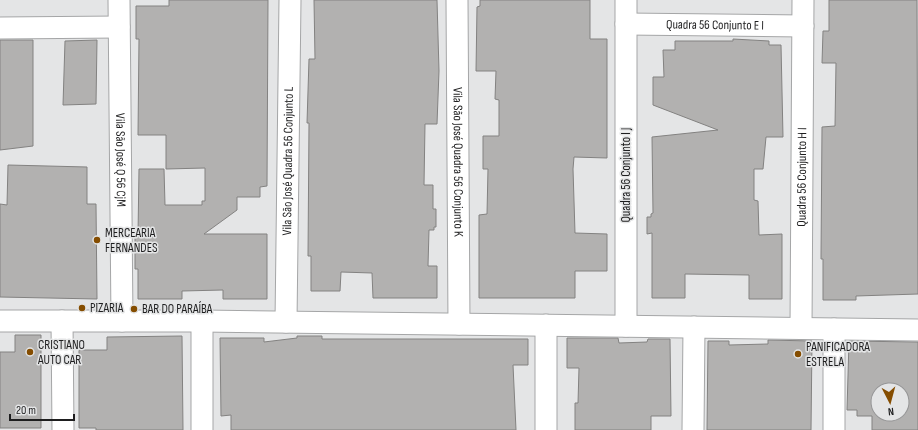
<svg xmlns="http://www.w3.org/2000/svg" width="918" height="430" viewBox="0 0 918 430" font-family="'Sofia Sans Condensed',sans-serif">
<rect width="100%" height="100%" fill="#e4e5e6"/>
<path fill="#b2b1b0" stroke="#838281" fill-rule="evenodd" d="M169 0H268L267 186 260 187V197H237V210L204 234H267V299H223V290L182 291V299H138V269H135V235H138L139 169H164L165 205H202V201H205V168L166 169V135H138L139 39H136V6H169Z
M314 0H437L439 71 437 124H425L424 185H433V209H436V227H434V230H429L428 266H437V298H373L372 273 341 272 340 291H311V256H308L309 123H307L309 59H315Z
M480 0H590V39H607V158L574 157 573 169 575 233 607 234V271H575V298H479V215L487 214 488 169H483V136H499V100L495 99 496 71H476L477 7 480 6Z
M829 0H917L918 294 856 296V300H823V259H821L822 127 835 126 836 63H822L823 31H829Z
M733 39 769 41V45H781L783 137H766L763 169H754V200L758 201 759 235 782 234V299H749V275L685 274V298H652V233L647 234V217H651V214L653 213 652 137 718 130 653 105V77H664L663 50H675V41H733Z
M0 40H33V146L0 150Z
M97 40 96 104 63 105 65 41Z
M8 165 87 167V204H96L97 299 0 297V204L7 205Z
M15 335H41V428H0V352H15Z
M182 336 183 430H96V428H79V350H107V337Z
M297 336H322V339H528V365H513L516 430H231V415L221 416 220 338H264V342L297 338Z
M567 338H618L619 343 647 342 648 339H670L671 416H651V430H575V403H578L579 368H567Z
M768 340 812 341 811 430H707L708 341H729V345L768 344Z
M849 341 918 342V430H872V416H857V410H847ZM878 390H902V414H878Z"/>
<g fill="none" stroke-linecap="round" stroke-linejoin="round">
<defs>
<g id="minor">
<path id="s1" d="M119 0 122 321"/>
<path id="s2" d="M457 0 459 324"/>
<path id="s3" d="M626 24 803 26"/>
<path d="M0 28 119 27"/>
<path d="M0 321H202L918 330"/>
<path d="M62 321 63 430"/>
<path d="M202 321V430"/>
<path id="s4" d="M286 322 290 0"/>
<path d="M546 325V430"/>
<path d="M626 326V0"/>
<path id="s5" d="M801 328 803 0"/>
<path d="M693 430 694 327"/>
<path d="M834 430V329"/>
</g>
</defs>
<use href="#minor" stroke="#a5a6a7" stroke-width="23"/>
<use href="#minor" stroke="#fff" stroke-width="21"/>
</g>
<g fill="#854d00" stroke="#e4e5e6" stroke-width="1.5">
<circle cx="97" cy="240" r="4"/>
<circle cx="82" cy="308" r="4"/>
<circle cx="134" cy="309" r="4"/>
<circle cx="30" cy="352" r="4"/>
<circle cx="798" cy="354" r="4"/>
</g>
<g text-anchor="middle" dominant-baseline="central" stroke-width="3" stroke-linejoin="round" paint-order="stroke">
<g font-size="13" fill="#1e1e1f" stroke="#e4e5e6">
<text stroke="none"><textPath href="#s3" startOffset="89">Quadra 56 Conjunto E I</textPath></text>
<text stroke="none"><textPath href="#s1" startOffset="160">Vila São José Q 56 CjM</textPath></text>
<text stroke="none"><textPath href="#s4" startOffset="161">Vila São José Quadra 56 Conjunto L</textPath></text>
<text stroke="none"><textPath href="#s2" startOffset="162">Vila São José Quadra 56 Conjunto K</textPath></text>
<text transform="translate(626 175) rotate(-90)">Quadra 56 Conjunto I J</text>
<text stroke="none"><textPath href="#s5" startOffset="151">Quadra 56 Conjunto H I</textPath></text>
</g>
<g font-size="13" fill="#1e1e1f" stroke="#e4e5e6" text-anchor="start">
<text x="105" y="233">MERCEARIA<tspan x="105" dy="15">FERNANDES</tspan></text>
<text x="90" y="308">PIZARIA</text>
<text x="142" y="309">BAR DO PARAÍBA</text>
<text x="38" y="345">CRISTIANO<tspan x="38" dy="15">AUTO CAR</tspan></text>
<text x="806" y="347">PANIFICADORA<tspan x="806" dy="15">ESTRELA</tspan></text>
</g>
</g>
<g transform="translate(890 402) rotate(174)"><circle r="19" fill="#e4e5e6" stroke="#959596"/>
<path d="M0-3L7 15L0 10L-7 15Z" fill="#854d00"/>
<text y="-6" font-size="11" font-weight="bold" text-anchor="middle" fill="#1e1e1f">N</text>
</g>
<path d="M10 414v6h64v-6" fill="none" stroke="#1e1e1f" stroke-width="2"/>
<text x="16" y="414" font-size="12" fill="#1e1e1f" stroke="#e4e5e6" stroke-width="3" paint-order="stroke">20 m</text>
</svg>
